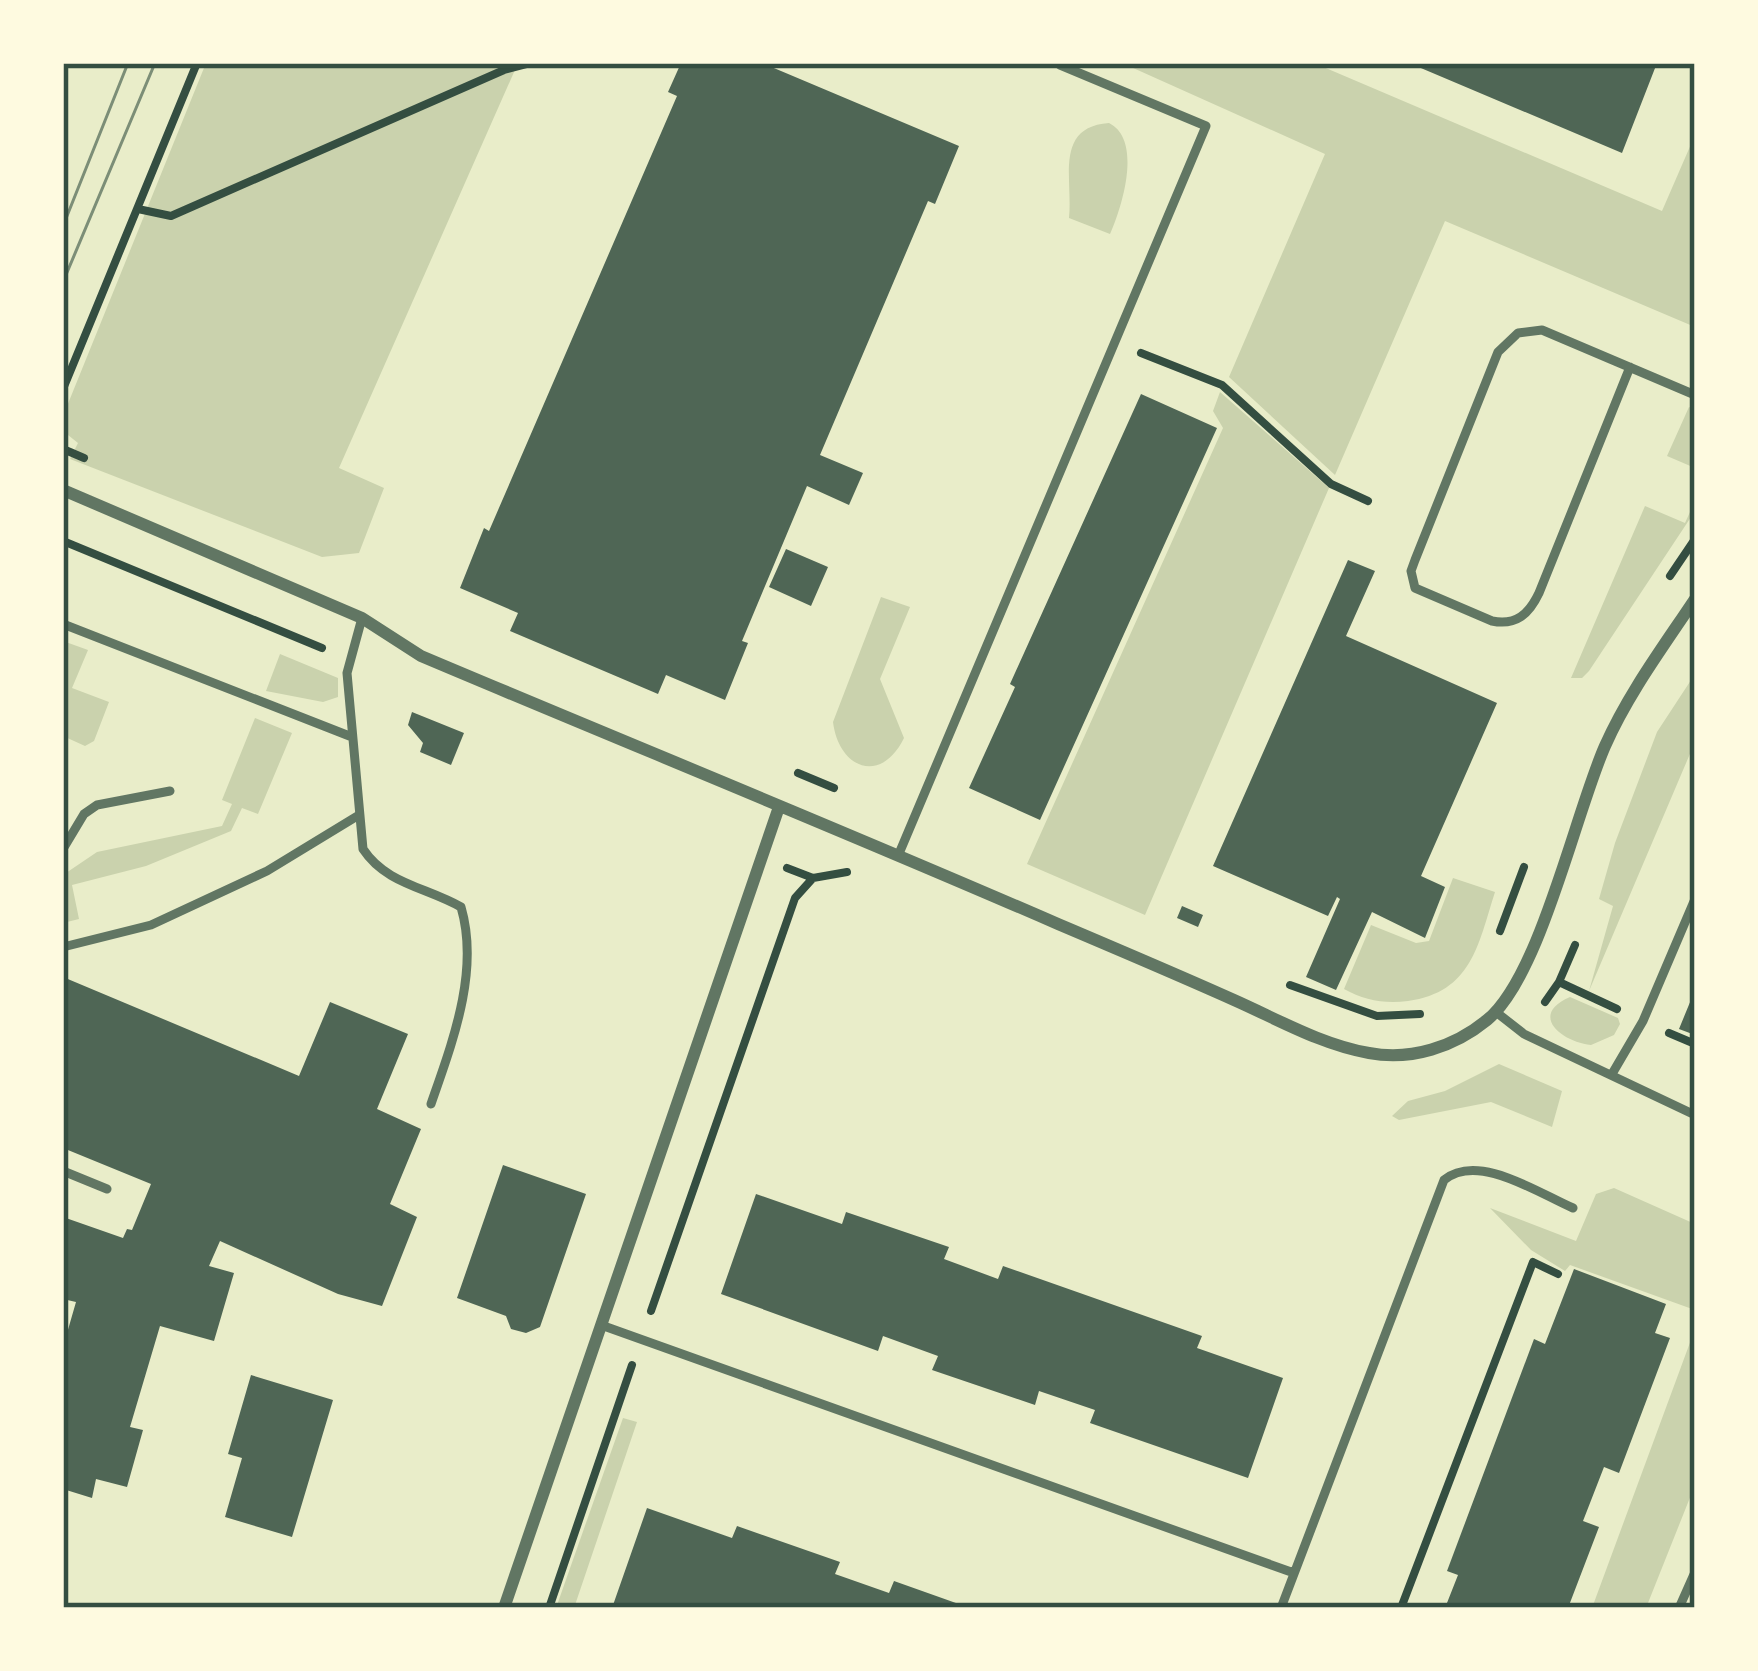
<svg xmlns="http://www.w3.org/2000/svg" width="1758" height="1671" viewBox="0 0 1758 1671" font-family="'IBM Plex Sans',sans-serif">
<rect width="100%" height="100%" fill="#e9edc9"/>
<path fill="#cad2ad" d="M206 63H518L339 468 384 488 359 553 322 557 70 459 78 443 63 431V416Z
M1122 63H1314L1662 211 1695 135V327L1445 221 1335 475 1229 377 1325 154Z
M1109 123C1143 140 1122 207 1110 234L1069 218C1073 179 1054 127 1109 123Z
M1220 392 1329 488 1145 915 1027 864 1223 428 1213 411Z
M1689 407 1695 410V468L1667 456Z
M1695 501V511L1589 671 1582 678H1571L1645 506 1685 523Z
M881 597 910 607 880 679 904 738C881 785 839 769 833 722Z
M63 641 88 650 72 688 109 702 94 741 85 746 63 736 66 684 63 682Z
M280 654 338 678V697L323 702 266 691Z
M1695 674V742L1589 991 1613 906 1599 899 1615 843 1657 732Z
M255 718 292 733 258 814 242 808 231 831 146 866 72 885 79 919 63 923V875L97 852 222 826 232 804 222 800Z
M1453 878 1495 892C1478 945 1472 992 1408 1001 1384 1004 1364 1000 1344 989L1371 925 1416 943 1429 941Z
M1570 997 1618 1018 1620 1024 1614 1035 1591 1045C1562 1042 1528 1015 1570 997Z
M1499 1064 1562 1091 1552 1127 1491 1102 1399 1120 1392 1116 1408 1101 1445 1091Z
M1614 1188 1695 1224V1310L1570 1265 1565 1271 1531 1250 1490 1208 1576 1241 1596 1194Z
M1695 1329V1485L1646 1608H1592Z
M623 1418 637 1422 574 1608H556Z"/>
<path fill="#4f6655" d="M681 63H762L959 146 935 204 928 201 820 455 863 473 849 505 807 486 742 641 748 643 725 700 666 675 658 694 510 631 518 613 460 588 484 528 489 531 677 96 668 92Z
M1409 63H1657L1622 153Z
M1141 394 1217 428 1040 820 969 788 1015 687 1010 684Z
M786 549 828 567 811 606 769 587Z
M1348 560 1375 571 1346 636 1497 703 1421 876 1445 887 1425 938 1372 912 1336 990 1306 977 1340 899 1337 897 1328 916 1213 866Z
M412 712 464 733 451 765 420 752 423 743 408 725Z
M1182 906 1203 915 1198 927 1177 918Z
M63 977 299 1076 330 1002 408 1034 377 1109 421 1129 390 1204 417 1217 382 1306 338 1294 220 1241 209 1266 234 1273 214 1341 160 1326 130 1427 143 1430 127 1487 96 1479 92 1498 63 1489V1347L76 1302 63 1299V1217L123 1238 127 1229 132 1230 151 1184 63 1148Z
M1695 990V1035L1679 1029Z
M503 1165 586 1194 540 1327 526 1333 511 1329 506 1316 457 1298Z
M756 1194 842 1224 846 1212 949 1247 944 1259 998 1279 1003 1266 1202 1336 1197 1348 1283 1378 1248 1478 1090 1423 1095 1410 1039 1391 1035 1405 932 1370 938 1356 883 1336 878 1351 721 1294Z
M1574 1269 1666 1304 1655 1333 1670 1338 1619 1473 1604 1467 1583 1521 1599 1527 1568 1608H1445L1458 1575 1447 1571 1534 1339 1545 1344Z
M251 1375 333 1400 292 1537 225 1517 242 1458 228 1454Z
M647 1508 732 1538 737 1526 840 1562 835 1574 889 1593 894 1581 970 1608H612Z"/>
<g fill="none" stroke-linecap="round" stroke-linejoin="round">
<path stroke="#344e41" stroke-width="8" d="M138 209 171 216 504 70 531 63
M1141 353 1222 385 1331 484 1368 501
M63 389 197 63
M63 449 84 458
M63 541 322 648
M1670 576 1695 539
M798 773 834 788
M787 868 813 878 847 872
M1500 931 1524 867
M1575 945 1559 982 1617 1009
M1290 985 1377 1016 1420 1014
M1545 1002 1559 982
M1669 1033 1695 1044
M651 1311 795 898 813 878
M549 1608 632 1365
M1401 1608 1533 1262 1558 1274"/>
<path stroke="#617663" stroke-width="9" d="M1630 367 1539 593C1529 614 1516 626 1492 621L1415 588 1411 571 1415 560 1498 352 1518 333 1542 330 1695 395
M362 618 347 673 363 849C386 884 426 887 461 907 480 972 452 1043 431 1104
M63 624 352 737
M63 849 84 814 97 805 170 791
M898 856 1206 126 1060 65
M63 947 151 925 267 871 359 815
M1496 1012 1524 1034 1695 1115
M1612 1074 1643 1021 1695 899
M63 1171 107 1189
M601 1325 1294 1573
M1281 1608 1444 1180C1478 1152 1538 1193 1573 1208
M1679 1608 1695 1572"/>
<path stroke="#617663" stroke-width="12" d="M63 490 362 618 421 656C634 746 847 832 1058 924 1117 949 1176 974 1234 1000 1277 1019 1322 1045 1369 1053 1411 1061 1454 1047 1487 1020 1540 977 1575 814 1605 746 1628 694 1663 647 1695 599
M504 1608 779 807"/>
<path stroke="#7c8e77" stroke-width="3" d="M63 226 128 63
M63 282 155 63"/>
</g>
<rect width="1758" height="1671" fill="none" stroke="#fefae0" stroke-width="132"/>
<rect x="66" y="66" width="1626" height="1539" fill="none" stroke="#344e41" stroke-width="4.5"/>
</svg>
